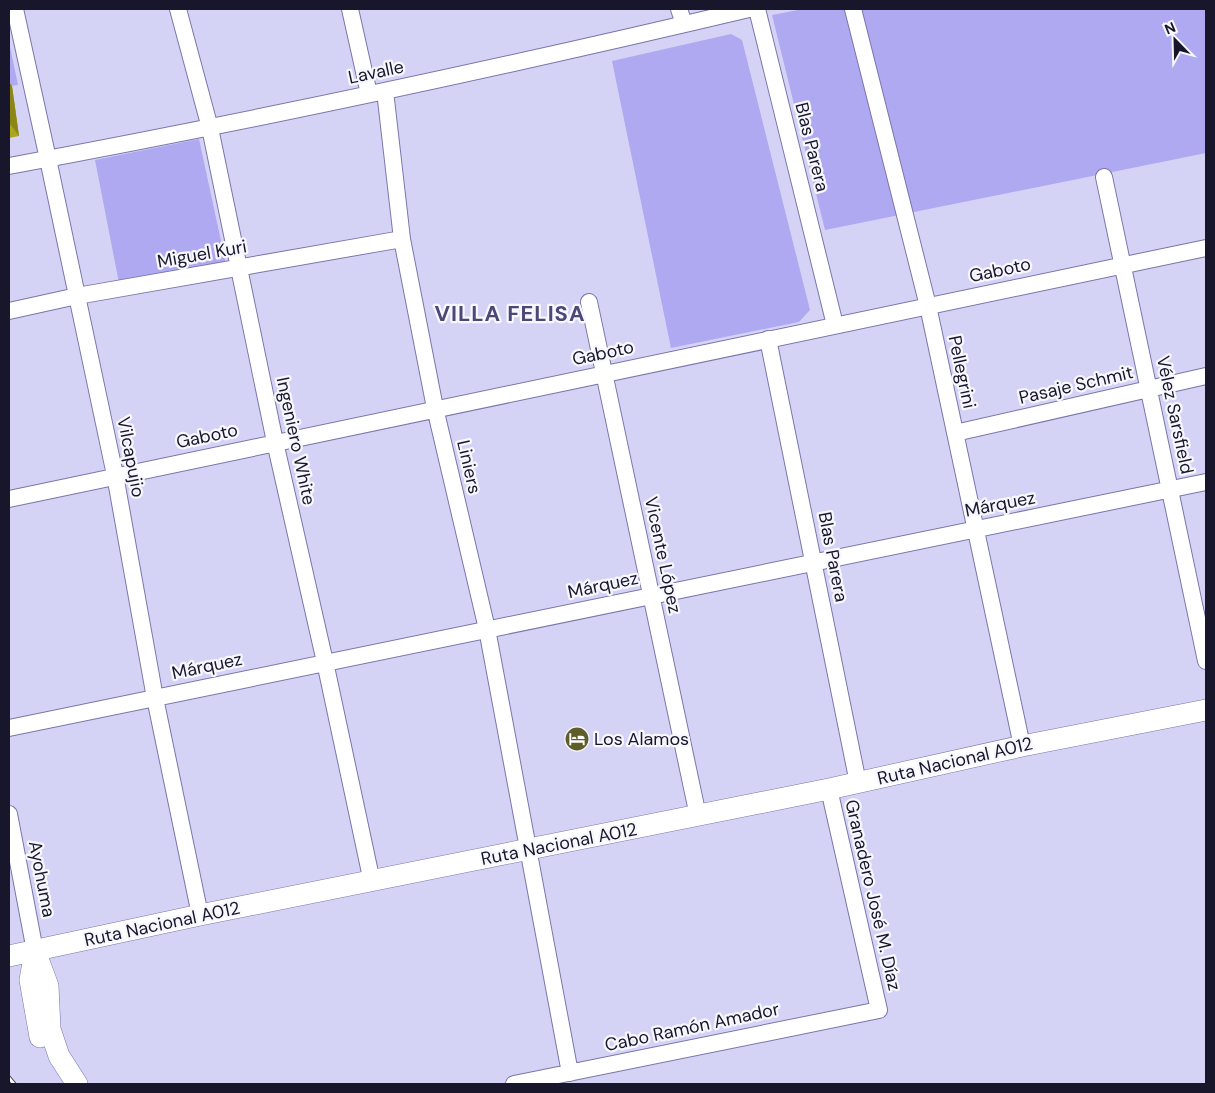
<svg xmlns="http://www.w3.org/2000/svg" width="1215" height="1093" viewBox="0 0 1215 1093" font-family="'DM Sans',sans-serif">
<rect width="100%" height="100%" fill="#d4d3f6"/>
<path fill="#aea9f1" d="M803 9H1206V153L825 230 772 15Z
M731 34 742 40 810 310 799 322 671 348 612 61Z
M9 42 18 85 9 86Z
M199 139 226 264 119 283 95 160Z"/>
<g fill="none" stroke-linecap="round" stroke-linejoin="round">
<defs>
<path id="minor" d="M15 9 48 159 115 475 155 698 200 915
M178 9 210 128 275 442 325 662 372 882
M350 9 369 94
M679 9 684 24
M757 9 835 325
M853 9 928 306 1022 746
M385 91 402 239 435 408 487 629 570 1073
M9 166C257 120 504 67 749 9
M1104 177 1206 661
M589 302 698 816
M9 311 77 296 402 239
M768 339 858 783
M955 433 1206 376
M9 499 1206 248
M9 728 1206 482
M9 814 35 951
M514 1084 879 1010 829 789"/>
<path id="major" d="M35 951 48 986 50 1029 59 1056 77 1084
M35 951 30 980 40 1037
M9 956 200 915 829 789 1022 746 1206 710"/>
</defs>
<use href="#minor" stroke="#7a76ab" stroke-width="18"/>
<use href="#major" stroke="#7a76ab" stroke-width="22"/>
<use href="#minor" stroke="#fff" stroke-width="16"/>
<use href="#major" stroke="#fff" stroke-width="21"/>
<defs>
<path id="rail" d="M9 1078 14 1084"/>
</defs>
<use href="#rail" stroke="#424159" stroke-width="5"/>
<use href="#rail" stroke="#f7f7fd" stroke-width="3" stroke-dasharray="9" stroke-linecap="butt"/>
</g>
<path fill="#aca51f" d="M9 82 12 86 19 136 9 138Z"/>
<path fill="#8c8619" d="M9 82 12 86 19 136 10 124 9 115Z"/>
<defs>
<symbol id="hotel-disc" viewBox="-11 -11 22 22"><circle r="9.5" fill="#5f5d2a" stroke="#f7f7fd"/><path d="M-6-4.5h1.5V1H6V5H4.5V3h-9V5H-6ZM-4 0a1.8 1.8 0 1 1 3.6 0ZM.5 0V-2.5h3Q6-2.5 6 0Z" fill="#fff"/></symbol>
</defs>
<g fill-rule="evenodd">
<use href="#hotel-disc" x="563" y="725" width="28" height="28"/>
</g>
<g text-anchor="middle" dominant-baseline="central" stroke-width="4.5" stroke-linejoin="round" paint-order="stroke">
<g font-size="18" fill="#18162b" stroke="#f7f7fd">
<text transform="translate(376 72) rotate(-12)">Lavalle</text>
<text transform="translate(812 147) rotate(76)">Blas Parera</text>
<text transform="translate(202 254) rotate(-10)">Miguel Kuri</text>
<text transform="translate(1000 270) rotate(-12)">Gaboto</text>
<text transform="translate(603 353) rotate(-12)">Gaboto</text>
<text transform="translate(962 372) rotate(78)">Pellegrini</text>
<text transform="translate(1076 385) rotate(-13)">Pasaje Schmit</text>
<text transform="translate(1175 415) rotate(78)">Vélez Sarsfield</text>
<text transform="translate(207 436) rotate(-12)">Gaboto</text>
<text transform="translate(296 441) rotate(78)">Ingeniero White</text>
<text transform="translate(131 457) rotate(79)">Vilcapujio</text>
<text transform="translate(469 467) rotate(77)">Liniers</text>
<text transform="translate(1000 504) rotate(-11)">Márquez</text>
<text transform="translate(663 555) rotate(78)">Vicente López</text>
<text transform="translate(833 557) rotate(79)">Blas Parera</text>
<text transform="translate(603 585) rotate(-12)">Márquez</text>
<text transform="translate(207 666) rotate(-12)">Márquez</text>
<text transform="translate(955 761) rotate(-13)">Ruta Nacional A012</text>
<text transform="translate(559 844) rotate(-11)">Ruta Nacional A012</text>
<text transform="translate(42 879) rotate(79)">Ayohuma</text>
<text transform="translate(873 895) rotate(77)">Granadero José M. Díaz</text>
<text transform="translate(162 924) rotate(-12)">Ruta Nacional A012</text>
<text transform="translate(692 1027) rotate(-12)">Cabo Ramón Amador</text>
</g>
<g font-size="18" fill="#18162b" stroke="#f7f7fd" text-anchor="start">
<text x="594" y="739">Los Alamos</text>
</g>
<g font-size="22" font-weight="bold" letter-spacing="1" fill="#4b4777" stroke="#f7f7fd">
<text x="510" y="313">VILLA FELISA</text>
</g>
</g>
<rect width="1215" height="1093" fill="none" stroke="#18162b" stroke-width="20"/>
<g transform="translate(1175 40) rotate(337)" stroke="#f7f7fd" stroke-width="4" paint-order="stroke">
<path d="M0-4L9 19L0 12L-9 19Z" fill="#18162b"/>
<text y="-8" font-size="14" font-weight="bold" text-anchor="middle" fill="#18162b">N</text>
</g>
</svg>
